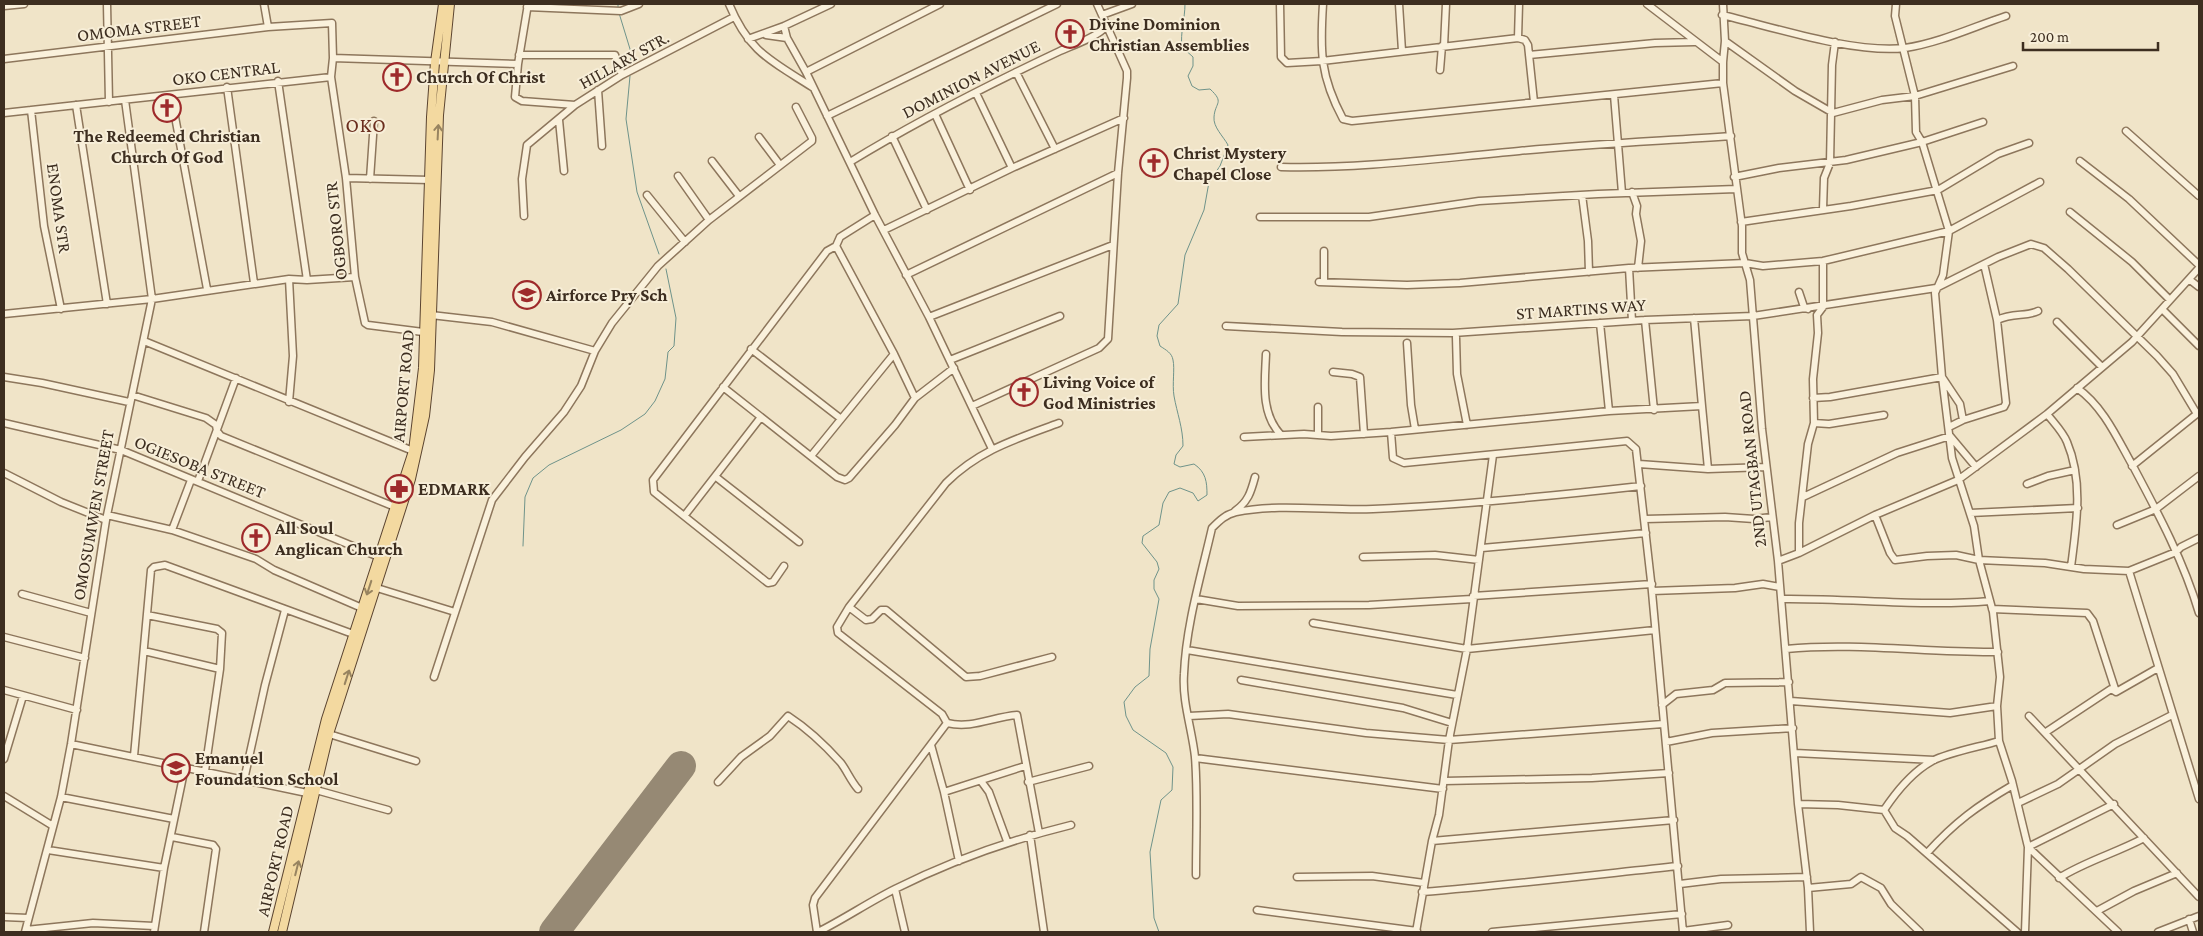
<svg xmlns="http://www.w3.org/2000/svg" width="2203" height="936" viewBox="0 0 2203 936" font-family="'Crimson Pro',serif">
<rect width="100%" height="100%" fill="#f0e4c8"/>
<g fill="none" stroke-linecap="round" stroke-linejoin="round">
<path stroke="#6f938a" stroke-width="1" d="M618 4V7
M619 13 630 49 631 63
M630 76 626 119 637 192 659 254
M523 546 525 497 533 478 549 465 621 430 645 414 655 401 665 379 668 352 674 346 676 318 666 269
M1159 932 1154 918 1150 852 1161 800 1172 790 1173 767 1166 753 1133 730 1126 716 1124 702 1135 687 1149 676 1150 649 1159 599 1154 589V580L1159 569 1157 562 1142 543 1143 536 1159 525 1163 503 1169 492 1180 488 1193 493 1198 501 1207 495C1207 482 1206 472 1194 464L1180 467 1174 464 1176 455 1183 446C1183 428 1177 413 1174 396 1172 384 1175 369 1173 360 1172 353 1166 350 1160 346L1157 336 1159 325 1178 304 1185 255 1204 210 1209 182 1220 166 1228 145C1223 136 1213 127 1214 117 1215 102 1225 103 1210 89L1199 90 1192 86 1188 76 1193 66V57L1182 47C1180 33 1185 19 1185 4"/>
<path stroke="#968974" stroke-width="30" d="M554 932 681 766"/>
<defs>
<path id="minor" d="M107 4 109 102
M264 4 268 27
M528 4 518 64 515 97 522 101 575 105 622 75 734 17
M729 4C749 52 770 60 812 87
M1280 4 1281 57 1287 63 1322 61 1518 38 1525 40 1528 45 1534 102
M1323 4C1320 51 1320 76 1343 119L1352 121 1723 83
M1399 4 1402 51
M1647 4 1723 62
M1723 4 1725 41 1723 62V83L1742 226V253L1750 280 1762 429 1778 561 1798 804 1808 888 1810 932
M1896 4 1895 16 1915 96 1916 132 1922 142 1949 231 1943 275 1935 293 1942 377 1952 458 1974 526 1979 560 1993 612 2000 677 1997 706 1999 741 2012 781 2028 847 2025 932
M4 6 24 4
M527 7 621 11 639 4
M1102 15 1132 4
M1722 15C1773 27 1854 54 1905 48 1939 43 1973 27 2006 16
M784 26 787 38 806 72 875 215 929 317 992 449
M766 35 787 38
M1518 38 1519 4
M748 39 784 26 831 4
M1725 41 1795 91 1833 113 1882 100 1915 96 2013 66
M1444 46 1446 4
M519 55H615L622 75
M1529 55 1655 43 1694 42
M333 58 518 64
M4 59 268 27 332 23 333 58 331 77 346 178 355 277 365 323 368 325 423 332
M1440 70 1442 46
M806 72 940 4
M1016 72 1055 149
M278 81 307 280
M227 87 254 283
M598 90 602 146
M976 93 1012 168
M171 95 207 289
M1614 95 1622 193
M76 105 107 304
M31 110 44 226 61 309
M4 113 331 77
M935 114 970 190
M827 116 1057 4
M559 120 564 171
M2126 131 2199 196
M892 136 927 210
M759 137 780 165
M712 161 739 196
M2080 161 2129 199 2199 265
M850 162C917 121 988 85 1060 51 1071 46 1100 36 1106 26
M1281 167C1362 169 1440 158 1519 151 1590 144 1660 141 1731 136
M678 176 709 220
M1734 177 1779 168 1846 160 1922 142 1983 122
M346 178 430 180
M370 179 374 121
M1632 192 1637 206 1636 214 1641 241 1638 268
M647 195 685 242
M1582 195 1588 241 1589 272
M1823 209 1824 178 1830 163 1832 65 1835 42
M2070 212 2132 262 2170 300
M524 216 522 179 527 145 575 105
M1260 217H1369L1479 201 1598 194 1736 189
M1741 222 1851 206 1938 190 1998 154 2029 143
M884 230 1012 168 1124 118
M1629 268 1632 321
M906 275 1118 173
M2190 280 2199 287
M1319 282 1407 285 1460 283 1629 268 1745 263 1763 266 1823 261 1949 231 2040 182
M1324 282V251
M1799 292 1804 307 1808 309
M2162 309 2199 346
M4 314 152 299 289 279 307 280 355 277
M431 315 492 322 595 351
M929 317 1113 245
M1694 318 1702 406
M1645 320 1654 410
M1997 320C2013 312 2026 317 2038 311
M2057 322 2102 367
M1600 323 1609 411
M1226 326 1342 332 1453 333 1645 320 1753 316 1936 288 1998 257 2031 244 2044 248 2068 269 2157 356 2173 374 2197 414
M1456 337 1457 374 1467 425
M144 341 413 451
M1407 343 1411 405 1415 429
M751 349 840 418
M894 354 915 398
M1266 354C1265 381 1260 413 1281 435
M950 360 1060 316
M1333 372 1352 374 1360 377 1364 434
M4 377 42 383 129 402
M723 387 837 477 845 480 849 478 895 425 915 398 954 368
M2077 388C2104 407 2118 440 2134 468 2159 515 2184 562 2199 613
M132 395 206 418 216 425 217 431 221 436 395 507
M1813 398 1830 397 1942 377 1960 404 1963 420
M289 402 293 356 289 279
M972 406 1099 348 1108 339 1118 173 1127 78V71L1097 4
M2047 414C2054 423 2063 432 2067 442 2084 482 2076 527 2071 567
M4 423 121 450 379 557
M1814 423 1829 424 1884 415
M1949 427 1963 420 2004 407 2006 403 1997 320 1984 264
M1391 432 1393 458 1404 463 1627 441 1636 449 1651 581 1683 932
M1318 435V407
M1244 437 1304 434 1331 436 1391 432 1609 411 1702 406 1708 469
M811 456 894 354 836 246
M1639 464 1708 469 1766 467
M2132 466 2198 413
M4 473 61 502 106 520
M716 477 799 542
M198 481 236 378
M2027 484 2048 476 2075 470
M1803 497 1897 453 1950 436 1976 467
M1235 511C1248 502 1251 492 1255 477
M1970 513 2078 508
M107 515 172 530 256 559 274 570 362 608
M685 515 761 417
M1875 515 1890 553 1895 560 1927 556 1956 555 1979 560 2045 563 2084 569 2129 571 2176 552 2181 547 2199 538
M1645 519 1725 517 1754 519 1772 517
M2117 525 2156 509 2199 476
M172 530 191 480
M1482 548 1646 533
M1799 553V523L1808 444 1814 423 1813 379 1818 333 1817 315 1823 307V261
M1363 557 1435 555 1479 560
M1778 561 1799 553 1875 515 1958 480 2047 414 2132 342 2199 268
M784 566 773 582 768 583 654 492 653 480 827 251 836 246 840 237 875 215
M2129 571 2199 799
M377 588 455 612
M1652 591 1735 588 1763 584 1780 587
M22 594 91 613
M1473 596 1652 584
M1196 599 1238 606 1369 605 1472 599
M1781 599C1851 598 1920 607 1990 601
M849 607 866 620 872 619 881 610H886L966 677 980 676 1052 657
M1992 609 2087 613 2093 621 2116 692
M147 615 217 629 222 633 220 669 205 771
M1313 623 1467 649 1655 630
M4 637 85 658
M1786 649C1856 642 1927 653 1998 652
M1187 650 1457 695
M144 651 220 669
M434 677 492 500 525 457 564 412 581 386 595 351 612 323 658 266 709 220 812 141V138L796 107
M1241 680 1403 708 1452 723
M4 690 77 710
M1791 701 1950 713 1997 706
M1662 705 1676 694 1713 690 1725 683 1789 682
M1189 716 1228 714 1366 733 1449 740 1663 724
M2029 716 2199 897
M947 723 942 714 838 633 837 627 849 607 946 483C979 450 1016 439 1059 423
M947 723C972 729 992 717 1017 715L1039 833
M2046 732 2111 689 2116 692 2158 668
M329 734 416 761
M1666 742 1712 733 1793 728
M71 744 307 793
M931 745 944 792 959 861
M1795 753 1934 760
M134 756 151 570 154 567 165 565 353 634
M1195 758 1443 789
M4 759 23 696
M244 780 265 685 285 610
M981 781 989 792 1007 841
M1444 781 1592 778 1669 773
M718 782 741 757 770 736 788 716C808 729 825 745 841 763 847 771 851 781 858 789
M1028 782 1089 766
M316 790 388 810
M944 792 1025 766
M4 796 53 826
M61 797 174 819
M2018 803 2058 784 2115 744 2172 715
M1798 804 1838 805 1884 810 1895 828 1907 836 2017 932
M2114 804 2028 847 2118 932
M1884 810C1896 792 1912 772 1932 761 1950 752 1979 747 1999 741
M1030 835 1044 932
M172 837 213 845 216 849 204 932
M1432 841 1674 820
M48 850 164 868
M1927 853C1955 822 1977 806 2013 785
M1196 875C1196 836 1198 795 1195 757 1192 729 1182 702 1184 674 1186 625 1201 576 1212 528 1219 521 1226 514 1236 512 1281 503 1328 511 1373 509 1463 505 1552 496 1641 486
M1297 877 1372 876 1424 883
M2059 878C2086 861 2116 853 2144 838
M1680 884 1721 879 1807 877
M1808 888 1851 884 1861 877 1881 888 1891 904 1920 932
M895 889 905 932
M1422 892C1508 885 1593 875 1678 866
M1257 910 1417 931
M2097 911 2134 891 2177 873
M4 917 28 918
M2189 919 2193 932
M26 930 93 923 154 926
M1683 931 1728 925
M25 932 61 797 71 744 106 520 152 299 125 100
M154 932 164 868 185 767
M817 932 813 905 815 898 947 723
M818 932C844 919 869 902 895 889 951 861 1010 840 1071 825
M1416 932 1432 841 1439 815 1449 740 1467 649 1493 455
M1492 932 1682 914
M2158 932 2199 916"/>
<path id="major" d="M273 932 326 719 413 451 423 368 431 117 435 62 443 4
M282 932 329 734 411 479 425 416 430 370 439 115 450 4"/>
</defs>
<use href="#minor" stroke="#8d765c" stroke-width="9"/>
<use href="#major" stroke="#5b4430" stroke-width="10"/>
<use href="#minor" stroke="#faf1dc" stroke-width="6"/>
<use href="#major" stroke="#f3d9a0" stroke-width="8"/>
</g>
<defs><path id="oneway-shaft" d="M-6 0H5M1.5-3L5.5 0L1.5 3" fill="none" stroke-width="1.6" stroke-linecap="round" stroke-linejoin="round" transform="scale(1.25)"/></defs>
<g stroke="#988460">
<use href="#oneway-shaft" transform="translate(438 132) rotate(-87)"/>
<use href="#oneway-shaft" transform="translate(369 588) rotate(108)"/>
<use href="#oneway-shaft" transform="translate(347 677) rotate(-72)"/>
<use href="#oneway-shaft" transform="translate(297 868) rotate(-76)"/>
</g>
<defs>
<symbol id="church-ring" viewBox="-11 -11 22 22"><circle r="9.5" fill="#f7eed8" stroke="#9e2a2b" stroke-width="1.5"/><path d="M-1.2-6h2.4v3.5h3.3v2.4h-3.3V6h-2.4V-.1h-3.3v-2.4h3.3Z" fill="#9e2a2b"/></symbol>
<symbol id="school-ring" viewBox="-11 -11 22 22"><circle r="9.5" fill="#f7eed8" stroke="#9e2a2b" stroke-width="1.5"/><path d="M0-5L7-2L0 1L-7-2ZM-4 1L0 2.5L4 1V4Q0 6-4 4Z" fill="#9e2a2b"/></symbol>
<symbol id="pharmacy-ring" viewBox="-11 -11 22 22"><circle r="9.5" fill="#f7eed8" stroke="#9e2a2b" stroke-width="1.5"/><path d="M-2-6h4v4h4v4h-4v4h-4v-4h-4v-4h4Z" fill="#9e2a2b"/></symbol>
</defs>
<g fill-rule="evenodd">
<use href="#church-ring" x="1054" y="18" width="32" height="32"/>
<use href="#church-ring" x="381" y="61" width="32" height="32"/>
<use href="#church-ring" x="151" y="92" width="32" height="32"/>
<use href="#church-ring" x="1138" y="147" width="32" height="32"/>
<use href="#school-ring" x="511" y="279" width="32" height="32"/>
<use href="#church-ring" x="1008" y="376" width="32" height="32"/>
<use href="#pharmacy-ring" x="383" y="473" width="32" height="32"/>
<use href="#church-ring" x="240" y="522" width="32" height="32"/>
<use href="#school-ring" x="160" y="752" width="32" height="32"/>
</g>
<g text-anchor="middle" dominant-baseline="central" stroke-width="4" stroke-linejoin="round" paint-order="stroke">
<g font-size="18" font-weight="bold" fill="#3d2e20" stroke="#f7eed8" text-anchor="start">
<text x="1089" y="24">Divine Dominion<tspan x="1089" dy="21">Christian Assemblies</tspan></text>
<text x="416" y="77">Church Of Christ</text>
<text x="167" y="136" text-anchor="middle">The Redeemed Christian<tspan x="167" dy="21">Church Of God</tspan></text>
<text x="1173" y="153">Christ Mystery<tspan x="1173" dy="21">Chapel Close</tspan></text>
<text x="546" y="295">Airforce Pry Sch</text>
<text x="1043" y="382">Living Voice of<tspan x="1043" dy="21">God Ministries</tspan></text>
<text x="418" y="489">EDMARK</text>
<text x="275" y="528">All Soul<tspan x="275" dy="21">Anglican Church</tspan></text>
<text x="195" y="758">Emanuel<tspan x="195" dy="21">Foundation School</tspan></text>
</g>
<g font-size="18" fill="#3d2e20" stroke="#f7eed8">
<text transform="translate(139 28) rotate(-7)">OMOMA STREET</text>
<text transform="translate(624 60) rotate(-29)">HILLARY STR.</text>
<text transform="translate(226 73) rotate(-7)">OKO CENTRAL</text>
<text transform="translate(971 79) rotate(-27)">DOMINION AVENUE</text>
<text transform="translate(59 208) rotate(82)">ENOMA STR</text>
<text transform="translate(336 231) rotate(-96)">OGBORO STR</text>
<text transform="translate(1581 309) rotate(-4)">ST MARTINS WAY</text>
<text transform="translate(403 386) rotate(-85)">AIRPORT ROAD</text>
<text transform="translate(200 467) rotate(22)">OGIESOBA STREET</text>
<text transform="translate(1752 469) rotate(-96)">2ND UTAGBAN ROAD</text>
<text transform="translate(93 515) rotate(-80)">OMOSUMWEN STREET</text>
<text transform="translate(275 861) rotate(-77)">AIRPORT ROAD</text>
</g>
<g font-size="20" letter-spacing="1" fill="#6b2e1e" stroke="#f7eed8">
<text x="366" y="125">OKO</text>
</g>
</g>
<rect width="2203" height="936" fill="none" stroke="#3d2e20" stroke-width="10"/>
<path d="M2023 42v8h135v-8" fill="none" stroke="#3d2e20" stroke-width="2.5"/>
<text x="2030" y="42" font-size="15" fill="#3d2e20" stroke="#f7eed8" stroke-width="4" paint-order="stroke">200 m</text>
</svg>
